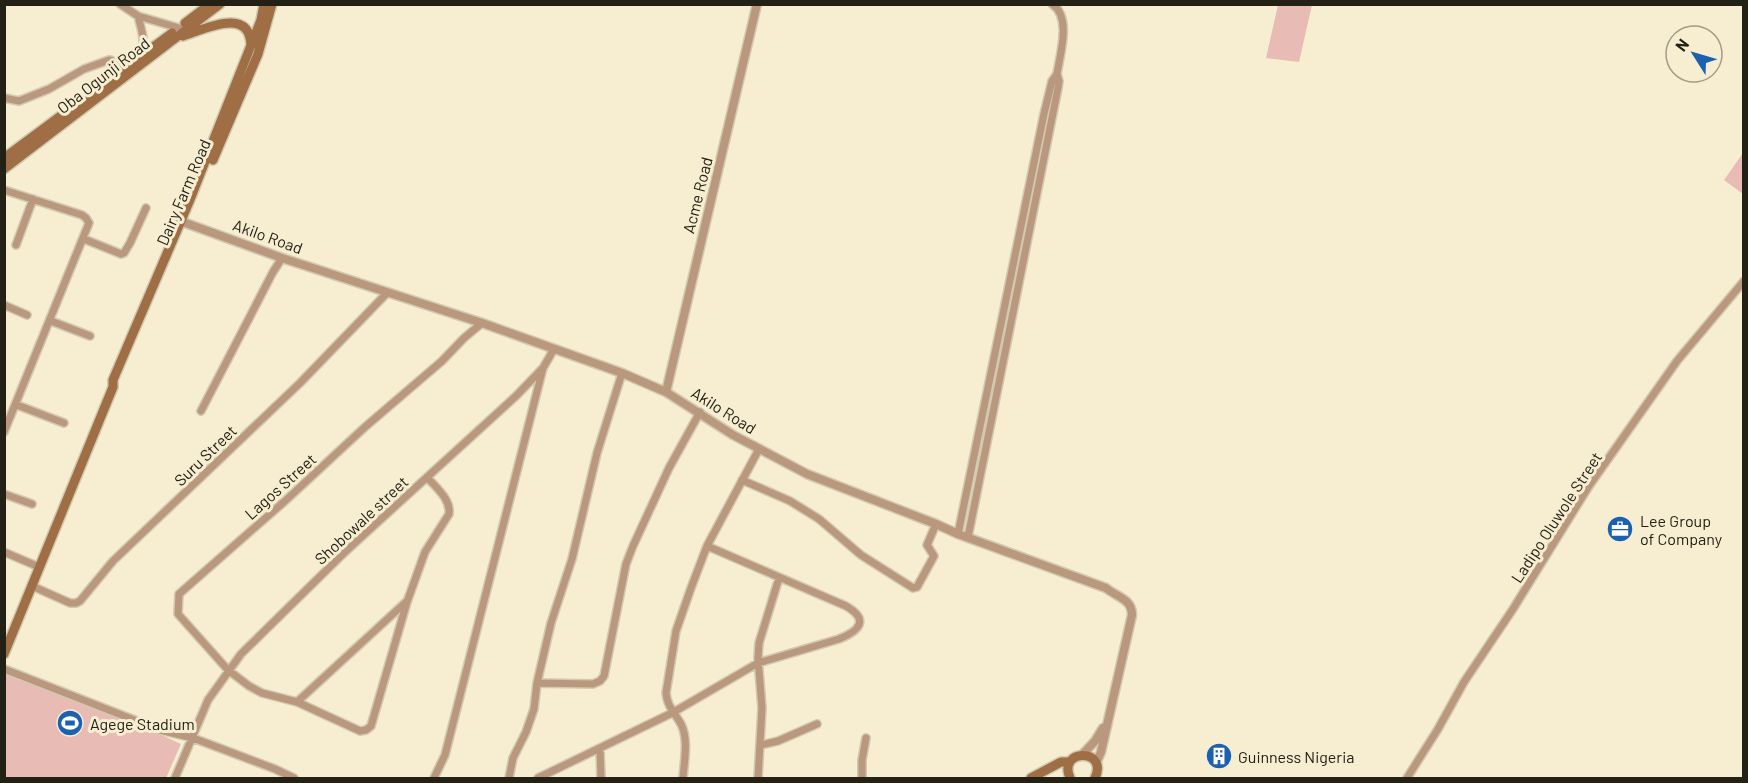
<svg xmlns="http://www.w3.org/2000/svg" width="1748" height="783" viewBox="0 0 1748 783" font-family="Barlow,sans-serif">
<rect width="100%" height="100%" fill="#f7eed2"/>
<path fill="#e8bbb5" d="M1278 5H1312L1299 62 1266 58Z
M1743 153V194L1724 180Z
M5 672 89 702 181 744 166 778H5Z"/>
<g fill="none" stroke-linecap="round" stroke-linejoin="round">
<defs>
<path id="minor" d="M120 4 138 16 179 28
M138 16C142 33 147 41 138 57
M4 98 19 101 49 89 84 69 109 60 118 62 123 69
M4 190 82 215 86 218 89 223 4 432
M84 239 121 254 124 253 130 243 146 208
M16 245 33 199
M4 305 27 315
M51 321 90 336
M17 405 64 423
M201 411 273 272 282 258
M427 477C436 488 451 499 449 514L425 552 407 602 371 726 366 730 360 731 297 702 262 693 249 686 228 670 178 614 179 594 285 501 365 427 442 361 464 338 482 323
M742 480 790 501 819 519 861 555 913 588 917 587 934 556 927 545 936 524
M4 494 32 504
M958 534 1044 114 1052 81 1057 74
M968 537 1058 88 1059 81 1057 74C1060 54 1072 17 1052 4
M4 552 39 567
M32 586 70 603H76L80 601 113 561 300 383 387 293
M4 669 160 730 193 738 275 769 294 778
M537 683 593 684 600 681 604 676 626 564 633 546 669 468 700 412
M297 702 406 602
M761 745 778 741 817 724
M600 749 601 778
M175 778 208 700 241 654 345 552 516 396 543 368
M434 778 445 755 543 368 554 349
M509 778 513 758 526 732 534 709 537 683 551 623 572 559 597 453 622 373
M538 778 672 713 758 663 839 639C859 631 870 620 846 606L707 546
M683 778C684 762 689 740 681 724 675 713 667 706 666 693L676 631 691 588 707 546 759 449
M758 778 762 708 758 658 759 643 779 578
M862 778V760L866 738
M1407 778 1438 729 1464 682 1513 609 1589 486 1677 361 1744 281"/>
<path id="tertiary" d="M180 221 282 258 482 323 622 373 666 392 733 435 807 474 936 524 958 534 1106 588C1117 597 1132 599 1132 615L1101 752 1096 763
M666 392 757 4
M1082 755 1095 741 1103 728"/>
<path id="secondary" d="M185 23 210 4
M183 36C205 29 250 6 251 46
M4 158 172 33
M213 160 258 54 272 4
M4 169 220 4
M4 654 113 387V380L189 202 261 20 264 4
M1031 778 1061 762H1070
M1070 778C1057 748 1109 748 1095 778"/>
</defs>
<use href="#minor" stroke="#d1c9b0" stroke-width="10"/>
<use href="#tertiary" stroke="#d1c9b0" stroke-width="11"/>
<use href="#secondary" stroke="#d1c9b0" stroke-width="12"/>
<use href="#minor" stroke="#ba987d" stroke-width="7"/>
<use href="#tertiary" stroke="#ba987d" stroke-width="8"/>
<use href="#secondary" stroke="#9f6e45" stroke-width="9"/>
</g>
<defs>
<symbol id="office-disc" viewBox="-11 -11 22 22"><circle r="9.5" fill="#1c61b1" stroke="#f7eed2"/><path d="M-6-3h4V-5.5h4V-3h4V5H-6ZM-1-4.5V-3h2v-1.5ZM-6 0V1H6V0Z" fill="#fff"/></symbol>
<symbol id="stadium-disc" viewBox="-11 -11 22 22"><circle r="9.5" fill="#1c61b1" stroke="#f7eed2"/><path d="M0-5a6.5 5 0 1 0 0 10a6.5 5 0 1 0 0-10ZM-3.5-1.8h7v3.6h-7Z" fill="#fff"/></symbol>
<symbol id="building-disc" viewBox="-11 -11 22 22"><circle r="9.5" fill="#1c61b1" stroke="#f7eed2"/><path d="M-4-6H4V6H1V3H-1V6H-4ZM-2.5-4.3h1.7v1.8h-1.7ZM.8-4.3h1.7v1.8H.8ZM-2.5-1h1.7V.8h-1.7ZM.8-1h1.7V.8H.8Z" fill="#fff"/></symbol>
</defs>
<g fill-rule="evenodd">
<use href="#office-disc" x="1605" y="514" width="30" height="30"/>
<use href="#stadium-disc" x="55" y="708" width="30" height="30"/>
<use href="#building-disc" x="1204" y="741" width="30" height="30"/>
</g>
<g text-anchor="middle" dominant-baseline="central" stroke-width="6" stroke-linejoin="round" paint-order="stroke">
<g font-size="16" fill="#232015" stroke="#f7eed2">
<text transform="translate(103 75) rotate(-38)">Oba Ogunji Road</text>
<text transform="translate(183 192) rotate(-67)">Dairy Farm Road</text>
<text transform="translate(697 195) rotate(-76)">Acme Road</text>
<text transform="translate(268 236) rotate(20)">Akilo Road</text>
<text transform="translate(724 410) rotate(32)">Akilo Road</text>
<text transform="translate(205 455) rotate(-44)">Suru Street</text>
<text transform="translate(280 486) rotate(-42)">Lagos Street</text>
<text transform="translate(1556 517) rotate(-57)">Ladipo Oluwole Street</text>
<text transform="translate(361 520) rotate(-43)">Shobowale street</text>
</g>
<g font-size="16" fill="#232015" stroke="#f7eed2" text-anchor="start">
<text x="1640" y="520">Lee Group<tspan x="1640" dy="18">of Company</tspan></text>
<text x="90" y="723">Agege Stadium</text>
<text x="1238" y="756">Guinness Nigeria</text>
</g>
</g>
<rect width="1748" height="783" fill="none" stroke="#232015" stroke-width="12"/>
<g transform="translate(1694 54) rotate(307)"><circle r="28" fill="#f7eed2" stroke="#a29c86" stroke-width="1.5"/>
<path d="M0-4.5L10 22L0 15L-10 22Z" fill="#1c61b1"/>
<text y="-9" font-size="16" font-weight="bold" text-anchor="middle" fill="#232015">N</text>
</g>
</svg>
